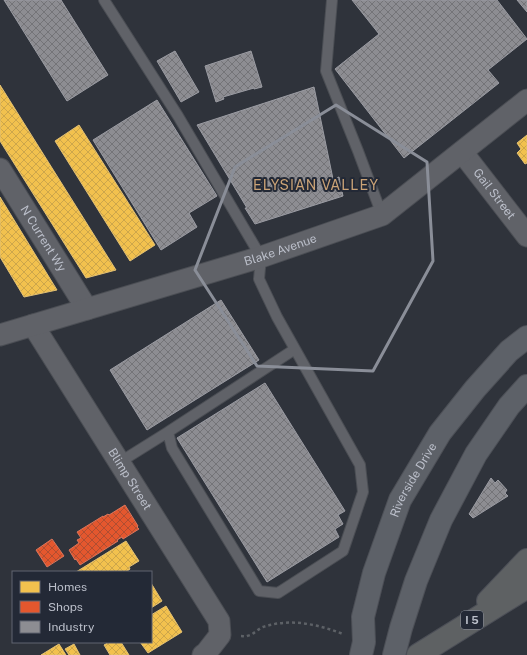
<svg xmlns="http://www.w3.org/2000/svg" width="527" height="655" viewBox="0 0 527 655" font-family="'Public Sans',sans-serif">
<defs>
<pattern id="homes-cross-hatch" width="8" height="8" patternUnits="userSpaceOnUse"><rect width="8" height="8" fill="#f2c14e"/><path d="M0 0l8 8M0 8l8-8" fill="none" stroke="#cda64b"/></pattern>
<pattern id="shops-cross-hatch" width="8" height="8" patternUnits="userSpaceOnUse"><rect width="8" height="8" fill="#e4572e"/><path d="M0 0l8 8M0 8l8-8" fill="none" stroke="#b04e32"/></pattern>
<pattern id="industry-cross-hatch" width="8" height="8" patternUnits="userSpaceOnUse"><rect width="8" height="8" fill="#8d8d92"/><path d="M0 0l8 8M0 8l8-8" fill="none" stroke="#747478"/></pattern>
</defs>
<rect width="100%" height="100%" fill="#2f333b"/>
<path fill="url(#homes-cross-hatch)" stroke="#e2c073" d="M0 85 116 270 86 278 0 141Z
M79 125 155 245 130 261 55 141Z
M527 135V163L525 164 517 153 521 149 517 143Z
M0 197 57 290 24 297 0 257Z
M126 541 139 561 129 567 130 569 126 572H76Z
M151 583 162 601 151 608Z
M166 606 182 632 148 653 140 642H151V615Z
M109 642H121L129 655H110L104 645Z
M59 644 66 655H41Z
M74 644 80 655H69L65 649Z"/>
<path fill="url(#shops-cross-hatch)" stroke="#d8765d" d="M125 505 138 526 137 527 139 529 123 539 122 537 117 540 118 541 80 565 76 559 75 560 69 550 79 543 77 540 81 538 77 532 103 516V517L108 514 109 515Z
M52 539 64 556 47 567 36 550Z"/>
<path fill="url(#industry-cross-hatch)" stroke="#9b9ca3" d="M4 0H61L108 75 67 101Z
M352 0H497L527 39 488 70 499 83 404 158 335 69 379 34Z
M517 0H527V12Z
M175 51 199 92 181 102 157 61Z
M251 51 262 87 254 89V88L223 97 224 99 216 102 205 66Z
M314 87 333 179 339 177 343 196 255 224 245 208H247L197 125Z
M157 100 217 196 189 213 197 227 161 250 93 140Z
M221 300 259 360 147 430 110 370Z
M265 383 345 511 338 515 343 524 335 529 339 537 267 582 177 438Z
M491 478 495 483 498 480 507 490 505 493 508 496 473 518 469 514Z"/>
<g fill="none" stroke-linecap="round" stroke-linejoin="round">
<defs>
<path id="service" d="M104 0 178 116 261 257 259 279 277 317 360 465 363 492 343 551 278 593 259 591 172 448 168 432 295 349
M332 0 326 71 358 151 382 215
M120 462 168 432"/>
<g id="minor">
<path id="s1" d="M462 152 527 236"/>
<path id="s2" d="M0 169 87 309"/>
<path id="s3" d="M33 325 219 621 220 635 206 653 203 655"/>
<path id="s4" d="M0 335 261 257 382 215 527 100"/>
</g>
<g id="secondary">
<path id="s5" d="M361 655 364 642 363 617 374 573 400 500 440 433 475 389 509 351 527 337"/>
<path d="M394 655 401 628 416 581 441 520 476 454 509 406 527 386"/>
</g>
<path id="motorway" d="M488 601 527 560
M418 655 527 587"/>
</defs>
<use href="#service" stroke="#4b4e54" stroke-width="12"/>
<use href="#minor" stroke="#4b4e54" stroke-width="23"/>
<use href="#secondary" stroke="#4d5057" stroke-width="24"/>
<use href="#motorway" stroke="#4c4f57" stroke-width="24"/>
<path stroke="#5d6166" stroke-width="2.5" stroke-dasharray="3 3" stroke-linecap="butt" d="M241 636C243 636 245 637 247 636 253 635 258 629 263 627 290 618 317 624 343 634"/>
<use href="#service" stroke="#606268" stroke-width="10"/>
<use href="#minor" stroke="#606268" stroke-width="21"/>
<use href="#secondary" stroke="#5d6168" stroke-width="22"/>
<use href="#motorway" stroke="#5e6163" stroke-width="22"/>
</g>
<path fill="none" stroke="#8a8e98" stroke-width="3" stroke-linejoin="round" d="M336 105 427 162 433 261 373 371 257 366 195 270 235 167Z"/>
<g text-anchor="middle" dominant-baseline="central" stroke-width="4" stroke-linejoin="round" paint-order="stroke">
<rect fill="#232936" stroke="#8d929e" stroke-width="1" x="461" y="611" width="22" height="18" rx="3"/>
<g font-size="11" font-weight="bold" fill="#bbbfca">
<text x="472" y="620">I 5</text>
</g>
<g font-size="12" fill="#bbbfca" stroke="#232936">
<text stroke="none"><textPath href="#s1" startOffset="53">Gail Street</textPath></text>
<text stroke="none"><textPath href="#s2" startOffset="82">N Current Wy</textPath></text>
<text stroke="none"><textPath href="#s4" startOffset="293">Blake Avenue</textPath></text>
<text stroke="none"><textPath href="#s3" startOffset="182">Blimp Street</textPath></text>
<text stroke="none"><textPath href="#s5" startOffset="185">Riverside Drive</textPath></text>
</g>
<g font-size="14" letter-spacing="1" fill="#cba376" stroke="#232936">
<text x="316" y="185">ELYSIAN VALLEY</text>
</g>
</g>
<rect x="12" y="571" width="140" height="72" fill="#232936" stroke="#606571"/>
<rect x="20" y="581" width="20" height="12" fill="#f2c14e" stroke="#606571"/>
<text x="48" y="591" font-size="12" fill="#bbbfca">Homes</text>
<rect x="20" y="601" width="20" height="12" fill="#e4572e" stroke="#606571"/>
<text x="48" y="611" font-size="12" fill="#bbbfca">Shops</text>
<rect x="20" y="621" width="20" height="12" fill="#8d8d92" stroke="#606571"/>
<text x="48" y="631" font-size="12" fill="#bbbfca">Industry</text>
</svg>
